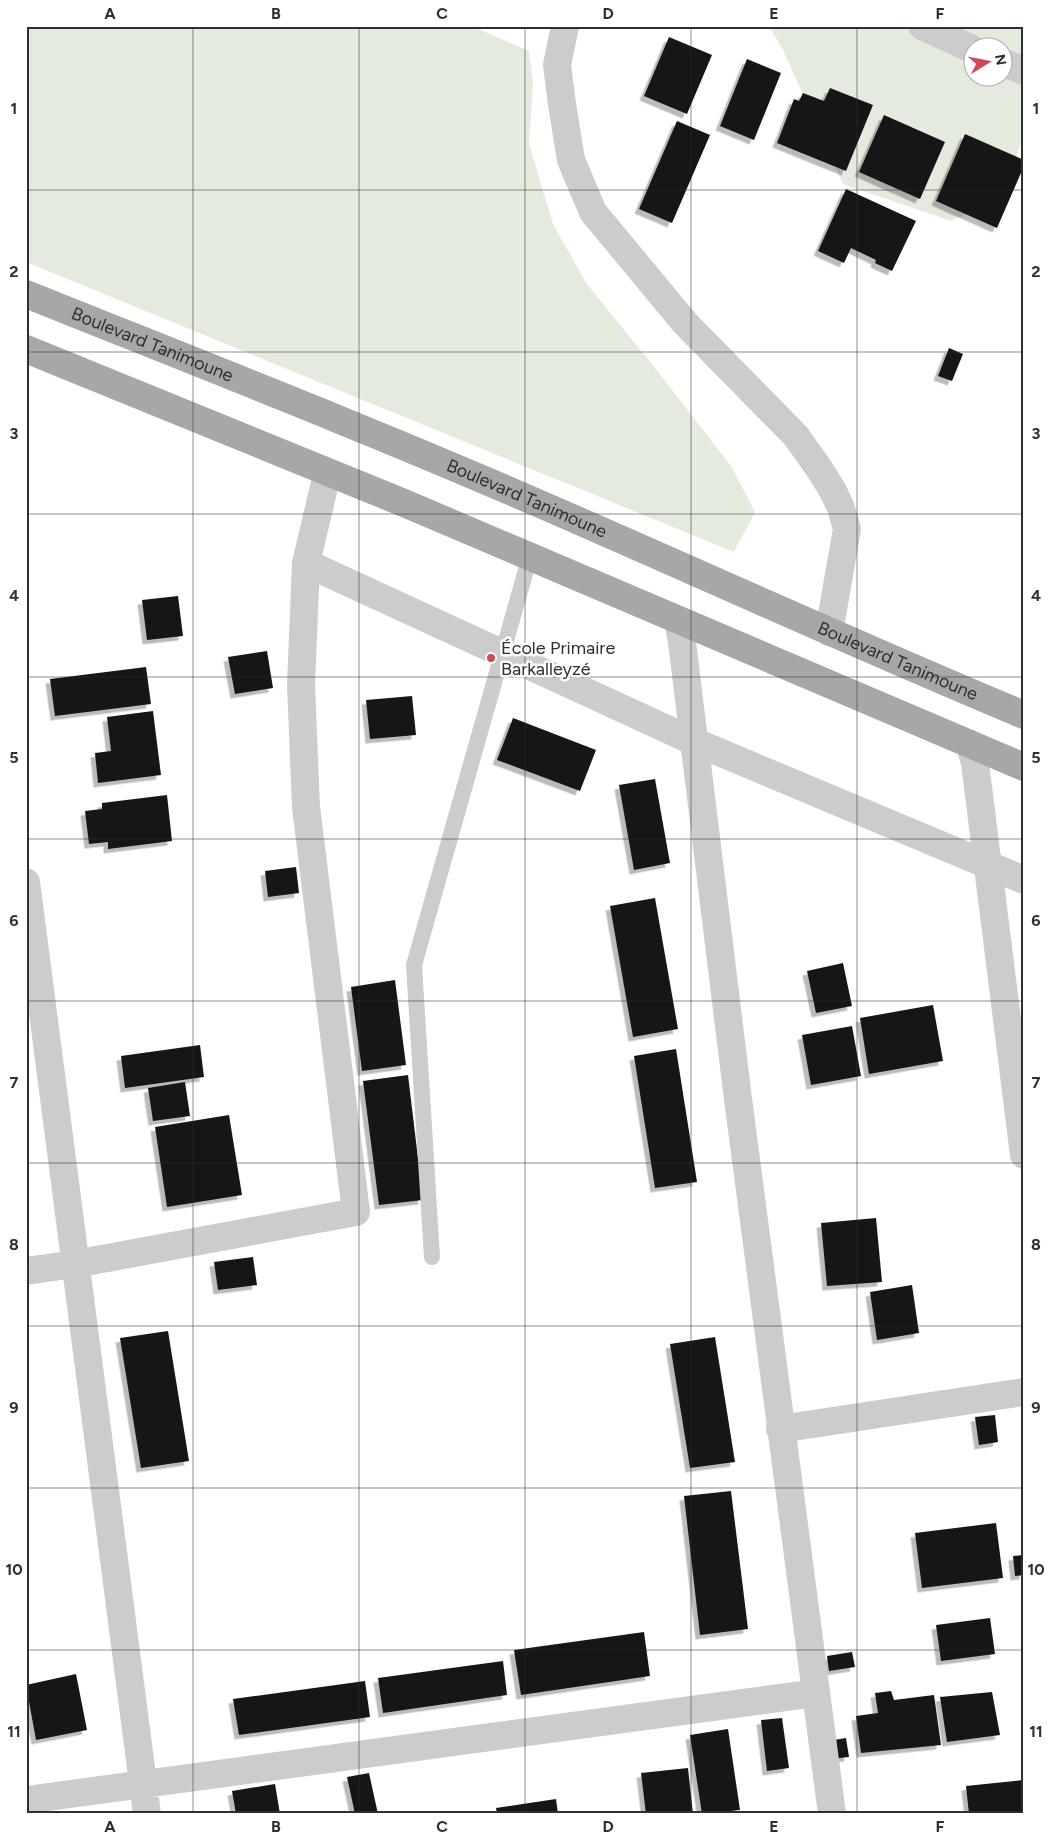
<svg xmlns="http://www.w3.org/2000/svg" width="1050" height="1840" viewBox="0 0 1050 1840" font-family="Figtree,sans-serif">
<defs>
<filter id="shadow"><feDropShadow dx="-4.5" dy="4.5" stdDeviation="0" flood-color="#0004"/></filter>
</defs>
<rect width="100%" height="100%" fill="#fff"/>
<path fill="#e5eade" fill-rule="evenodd" d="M26 26H471L529 51 533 83 529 144 553 224 586 283 655 368 731 466 755 512 734 552 26 262Z
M769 26H1024V135L1002 197 951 221 843 184 783 50ZM972 48H1002V78H972Z"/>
<path fill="#161616" filter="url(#shadow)" d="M669 37 712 55 687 114 644 96Z
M747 59 781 73 754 140 720 126Z
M830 88 873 105 846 171 777 143 794 99 799 101 803 93 824 101Z
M884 115 945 142 920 199 859 172Z
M677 121 710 135 672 223 639 209Z
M965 134 1024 160V166L997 228 936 201Z
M846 189 916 221 892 271 875 263 876 260 851 248 844 263 818 251Z
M949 348 963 354 952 381 938 376Z
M178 596 183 636 147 640 142 600Z
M267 651 273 688 235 694 228 657Z
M146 667 151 704 55 716 50 679Z
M412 696 416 735 370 739 366 700Z
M153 711 161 775 98 783 95 753 111 751 107 717Z
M513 718 596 750 580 791 497 760Z
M655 779 670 863 634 870 619 785Z
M167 795 172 841 108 849V842L89 844 85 811 102 809V803Z
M296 867 299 893 268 897 265 871Z
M655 898 678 1029 633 1037 610 906Z
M843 963 852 1006 816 1013 807 971Z
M395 980 406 1065 362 1071 351 987Z
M933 1005 943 1061 869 1074 860 1018Z
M852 1026 861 1076 811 1085 802 1035Z
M200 1045 204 1077 125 1088 121 1056Z
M676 1049 697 1182 655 1188 634 1056Z
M408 1075 423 1200 379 1205 363 1081Z
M185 1082 190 1116 153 1121 148 1088Z
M229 1115 242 1195 167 1207 155 1127Z
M876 1218 882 1282 827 1286 821 1223Z
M253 1257 257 1285 218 1290 214 1262Z
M912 1285 919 1333 877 1340 870 1292Z
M168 1331 189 1461 141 1468 120 1338Z
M715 1337 735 1462 690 1468 670 1344Z
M995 1415 998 1442 979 1445 975 1417Z
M731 1491 748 1629 700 1635 684 1496Z
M996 1523 1003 1578 922 1588 915 1533Z
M1024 1555V1575L1015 1576 1013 1556Z
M990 1618 995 1654 941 1661 936 1625Z
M644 1632 650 1676 521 1695 514 1650Z
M852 1652 855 1667 829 1671 827 1656Z
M503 1661 507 1695 383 1713 378 1678Z
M76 1674 87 1730 36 1740 26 1685Z
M365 1681 370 1717 239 1735 233 1699Z
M891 1691 894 1700 934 1695 941 1745 861 1753 856 1716 878 1713 875 1693Z
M992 1692 1000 1735 947 1742 940 1697Z
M782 1718 789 1768 767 1771 761 1720Z
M728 1729 740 1810 702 1814 690 1735Z
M846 1738 849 1757 830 1759 828 1741Z
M688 1768 693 1814H646L641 1773Z
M369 1773 378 1814H355L347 1777Z
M1024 1780V1814H969L966 1786Z
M275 1784 280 1814H236L232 1791Z
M556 1799 558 1814H497L496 1808Z"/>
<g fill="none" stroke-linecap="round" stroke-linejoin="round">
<path stroke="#ccc" stroke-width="16" d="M432 1257 414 965 530 556"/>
<path stroke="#ccc" stroke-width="28" d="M565 26 557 65 562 104 571 160 593 212 685 323 796 436 820 470 833 491 841 508 847 529 829 632
M922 26 972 49
M1002 62 1024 71
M306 563 695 742 1024 880
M678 621 682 642 738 1099 832 1814
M970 745 975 763 1024 1155
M26 882 147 1814
M26 1271 75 1264 356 1212 306 807 301 685 306 563 324 487 329 473
M780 1429 1024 1392
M26 1800 816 1693"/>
<g stroke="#a7a7a7" stroke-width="28">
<path id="s1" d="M26 294C198 363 370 430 540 504 701 574 861 647 1024 715"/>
<path d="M26 349 404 503 1024 767"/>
</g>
</g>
<path fill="none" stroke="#2f2f2f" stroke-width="1" stroke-opacity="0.55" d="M193 26V1814M359 26V1814M525 26V1814M691 26V1814M857 26V1814M26 190H1024M26 352H1024M26 514H1024M26 677H1024M26 839H1024M26 1001H1024M26 1163H1024M26 1326H1024M26 1488H1024M26 1650H1024"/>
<circle fill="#cf475b" stroke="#fff" stroke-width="2" cx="491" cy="658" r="5"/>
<g text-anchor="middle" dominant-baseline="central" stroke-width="5" stroke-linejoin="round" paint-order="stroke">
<g font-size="18" fill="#2f2f2f" stroke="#fff">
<text stroke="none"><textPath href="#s1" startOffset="136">Boulevard Tanimoune</textPath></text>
<text stroke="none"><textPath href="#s1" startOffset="541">Boulevard Tanimoune</textPath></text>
<text stroke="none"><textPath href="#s1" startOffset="946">Boulevard Tanimoune</textPath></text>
</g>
<g font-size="18" fill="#2f2f2f" stroke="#fff" text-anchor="start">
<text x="501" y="648">École Primaire<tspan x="501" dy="21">Barkalleyzé</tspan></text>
</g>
</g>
<rect width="1050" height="1840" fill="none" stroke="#ffffff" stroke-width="55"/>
<g transform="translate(988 62) rotate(80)"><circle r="24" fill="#ffffff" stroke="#acacac"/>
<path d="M0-4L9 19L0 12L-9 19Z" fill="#cf475b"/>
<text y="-8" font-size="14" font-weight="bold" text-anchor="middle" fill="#2f2f2f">N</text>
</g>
<rect x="28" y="28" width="994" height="1784" fill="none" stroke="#2f2f2f" stroke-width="2"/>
<g font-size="16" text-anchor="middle" font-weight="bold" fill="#2f2f2f">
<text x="110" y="19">A</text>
<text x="276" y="19">B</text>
<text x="442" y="19">C</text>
<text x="608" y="19">D</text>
<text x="774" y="19">E</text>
<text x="940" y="19">F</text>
<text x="14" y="114">1</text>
<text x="1036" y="114">1</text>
<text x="14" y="277">2</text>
<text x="1036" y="277">2</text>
<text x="14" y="439">3</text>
<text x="1036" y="439">3</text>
<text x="14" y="601">4</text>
<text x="1036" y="601">4</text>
<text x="14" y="763">5</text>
<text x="1036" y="763">5</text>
<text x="14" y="926">6</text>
<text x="1036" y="926">6</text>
<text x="14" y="1088">7</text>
<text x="1036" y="1088">7</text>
<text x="14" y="1250">8</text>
<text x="1036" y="1250">8</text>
<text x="14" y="1413">9</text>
<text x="1036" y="1413">9</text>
<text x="14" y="1575">10</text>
<text x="1036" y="1575">10</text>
<text x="14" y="1737">11</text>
<text x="1036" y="1737">11</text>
<text x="110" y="1832">A</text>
<text x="276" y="1832">B</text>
<text x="442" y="1832">C</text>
<text x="608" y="1832">D</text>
<text x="774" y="1832">E</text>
<text x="940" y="1832">F</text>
</g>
</svg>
